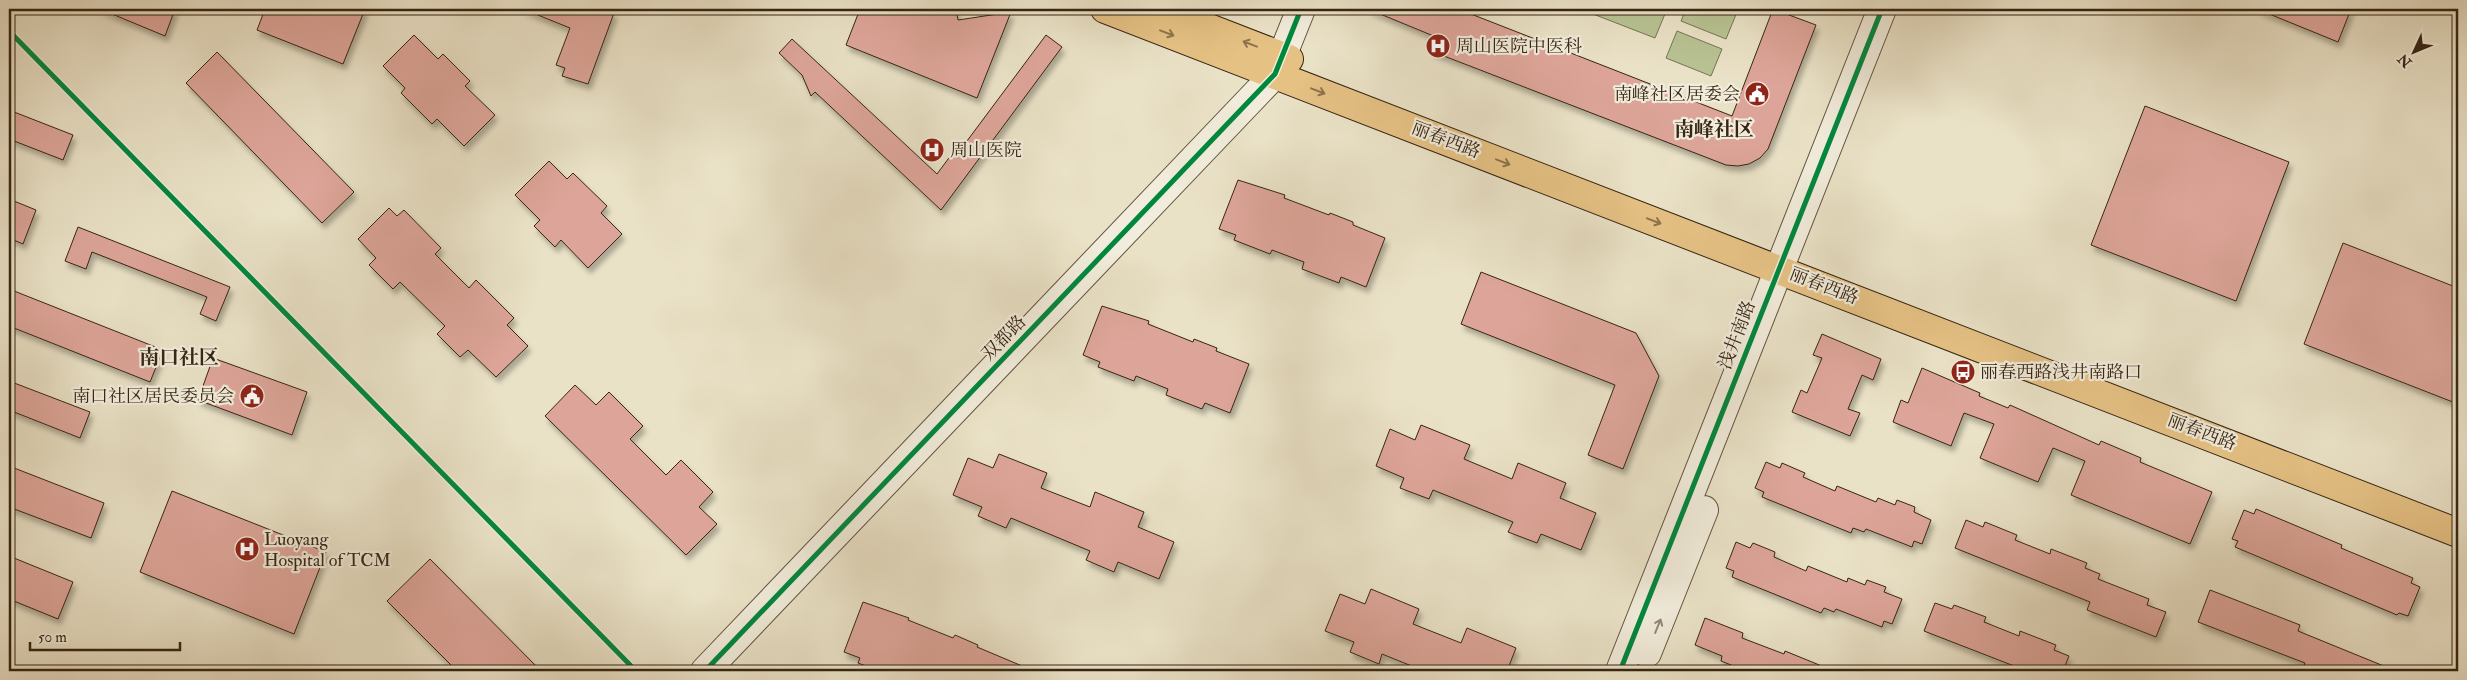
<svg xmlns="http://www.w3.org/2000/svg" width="2467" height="680" viewBox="0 0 2467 680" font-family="'IM FELL Double Pica','Noto Serif SC',serif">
<defs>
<filter id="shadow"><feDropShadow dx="3" dy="5.5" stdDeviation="2.5" flood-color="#0004"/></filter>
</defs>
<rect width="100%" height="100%" fill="#eae2c7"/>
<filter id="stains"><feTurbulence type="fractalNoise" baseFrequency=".004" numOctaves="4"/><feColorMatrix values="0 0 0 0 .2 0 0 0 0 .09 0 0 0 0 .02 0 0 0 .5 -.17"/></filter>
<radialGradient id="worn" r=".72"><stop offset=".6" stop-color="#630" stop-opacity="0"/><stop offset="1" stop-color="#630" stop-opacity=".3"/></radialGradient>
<path fill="#b8c394" stroke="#777454" d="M1580 9H1667L1655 38Z
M1686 9H1729L1737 12 1726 39 1681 21Z
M1677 31 1722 49 1711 76 1666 58Z"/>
<path fill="#dda599" stroke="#362513" filter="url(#shadow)" d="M100 9H175L165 36Z
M265 9H365L343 64 257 30Z
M523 9H604L614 13 588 84 562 76 565 68 556 65 570 28Z
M860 9H956L958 20 1011 12 977 98 846 45Z
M1368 9H1473L1471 14 1732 116 1773 9 1816 25 1768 149 1760 158 1749 164 1738 166 1726 165 1431 51 1436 37Z
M2257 9H2351L2338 42Z
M414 35 438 59 443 54 470 81 465 86 495 115 464 146 437 119 432 124 401 93 405 88 383 66Z
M1046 35 1062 47 941 210 815 92 811 96 802 75 779 53 792 39 937 174 954 151 958 153Z
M217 52 354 192 322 223 186 83Z
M2145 106 2289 162 2236 301 2091 245Z
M9 110 73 135 63 160 9 139Z
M549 161 567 179 573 173 607 206 601 213 622 234 588 268 561 240 555 247 534 226 540 220 515 195Z
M1238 180 1285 195 1284 198 1329 215 1330 213 1353 222V225L1385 238 1366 287 1341 277 1339 283 1302 269 1304 262 1272 250 1270 254 1234 240 1236 235 1219 229Z
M9 199 36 210 23 244 9 238Z
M389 208 397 216 404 210 441 248 435 254 469 288 476 280 514 318 507 325 528 346 496 377 468 350 460 357 437 334 445 326 400 282 393 289 369 265 376 258 358 239Z
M78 227 230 287 216 321 200 314 207 297 92 252 86 269 65 261Z
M2343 243 2458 288V404L2304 344Z
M1481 272 1636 333 1659 376 1623 469 1588 455 1615 385 1461 324Z
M9 289 163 350 150 382 9 326Z
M1102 306 1149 321 1148 324 1193 342 1194 339 1217 348 1216 351 1249 364 1230 413 1205 403 1202 409 1166 395 1168 389 1136 376 1134 381 1098 367 1100 362 1083 355Z
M1822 334 1881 359 1873 380 1862 375 1848 409 1860 413 1850 436 1792 412 1801 390 1807 393 1822 358 1813 355Z
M213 358 307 392 292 435 198 400Z
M1922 368 1980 393 1979 396 2008 408 2010 405 2099 445 2101 441 2141 458 2140 462 2212 492 2190 544 2071 495 2085 461 2053 448 2038 482 1980 458 1994 424 1964 413 1951 446 1893 422 1901 400 1908 403Z
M9 381 90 412 80 438 9 410Z
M575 385 596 405 609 392 643 426 630 439 666 475 681 460 713 492 699 507 717 524 686 555 545 416Z
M1421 425 1470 445 1464 459 1512 479 1518 463 1566 483 1560 498 1596 513 1581 550 1541 534 1537 543 1508 532 1513 522 1433 490 1429 499 1400 488 1404 478 1376 466 1390 429 1415 440Z
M999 454 1047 473 1041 488 1090 507 1095 492 1144 512 1138 527 1174 542 1159 579 1118 562 1114 572 1086 560 1090 551 1011 518 1006 528 978 516 982 507 953 495 968 458 993 468Z
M1766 462 1780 468 1782 463 1805 473 1803 477 1835 491 1837 486 1876 502 1878 498 1895 505 1897 500 1915 507 1914 512 1931 520 1922 544 1914 541 1912 547 1866 529 1864 532 1853 528 1851 533 1762 497 1764 492 1755 488Z
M9 466 104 503 91 538 9 507Z
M172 491 326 552 294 634 140 572Z
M2256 509 2342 545 2341 548 2413 578 2411 583 2420 587 2408 616 2399 613 2397 615 2235 547 2238 541 2232 539 2244 510 2254 514Z
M1966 520 1983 527 1985 522 2017 535 2015 540 2050 554 2051 549 2087 563 2085 568 2100 574 2098 579 2149 599 2147 605 2166 612 2156 637 2087 610 2090 602 1955 548Z
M1736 542 1750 548 1753 543 1775 552 1774 557 1806 571 1808 566 1847 582 1848 578 1865 585 1867 580 1886 587 1884 592 1902 599 1892 624 1884 621 1882 627 1836 609 1834 612 1824 608 1821 613 1732 577 1734 571 1726 568Z
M9 556 73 582 58 619 9 599Z
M430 559 541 671H457L387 601Z
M1371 589 1419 609 1413 624 1461 643 1467 628 1516 648 1507 671H1424L1382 654 1379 664 1350 652 1354 642 1325 631 1340 594 1365 604Z
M2210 590 2300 625 2298 631 2396 671H2302L2305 663 2198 622Z
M863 602 909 618 908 620 953 638 955 635 978 645 977 647 1034 671H879L858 663 860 658 844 652Z
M1935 603 1952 609 1954 605 1986 617 1984 622 2019 636 2020 631 2056 645 2054 650 2069 656 2063 671H2027L1924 631Z
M1705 618 1743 633 1742 638 1784 654 1785 651 1834 671H1746L1721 661 1722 656 1695 645Z"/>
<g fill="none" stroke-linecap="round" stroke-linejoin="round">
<defs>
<path id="minor" d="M1647 653 1704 510
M705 671 1275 74 1301 9
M1620 671 1882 9"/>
<path id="major" d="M1105 9 2458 533
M1160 9 1289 59"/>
</defs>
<use href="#minor" stroke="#635440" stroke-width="30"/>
<use href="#major" stroke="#362513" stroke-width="30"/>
<use href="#minor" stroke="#f1ecdb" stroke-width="28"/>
<use href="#major" stroke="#e5c184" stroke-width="28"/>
<defs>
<path id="cycleway" d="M9 31 636 671
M705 671 1275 74 1301 9
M1620 671 1882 9"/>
</defs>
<use href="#cycleway" stroke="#f1ecdb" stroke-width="8"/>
<use href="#cycleway" stroke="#00873e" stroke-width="5"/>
</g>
<defs><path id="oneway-shaft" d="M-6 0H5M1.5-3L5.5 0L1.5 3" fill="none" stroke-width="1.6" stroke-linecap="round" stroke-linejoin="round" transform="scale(1.25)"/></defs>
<g stroke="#8e734c">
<use href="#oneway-shaft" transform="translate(1167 33) rotate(21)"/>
<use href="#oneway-shaft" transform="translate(1250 44) rotate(-159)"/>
<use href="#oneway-shaft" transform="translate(1318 91) rotate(21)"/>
<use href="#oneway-shaft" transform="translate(1503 162) rotate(21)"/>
<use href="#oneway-shaft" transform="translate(1654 221) rotate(21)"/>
</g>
<use stroke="#948877" href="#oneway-shaft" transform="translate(1658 626) rotate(-68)"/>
<defs>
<symbol id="hospital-disc" viewBox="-11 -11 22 22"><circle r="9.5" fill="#8f2418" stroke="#f1ecdb"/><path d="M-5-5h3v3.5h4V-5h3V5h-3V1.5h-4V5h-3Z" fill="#fff"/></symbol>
<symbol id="civic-disc" viewBox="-11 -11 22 22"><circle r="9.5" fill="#8f2418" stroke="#f1ecdb"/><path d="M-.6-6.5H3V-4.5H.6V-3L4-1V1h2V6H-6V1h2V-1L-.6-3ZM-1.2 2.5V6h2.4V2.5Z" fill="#fff"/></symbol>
<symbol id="bus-disc" viewBox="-11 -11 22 22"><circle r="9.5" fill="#8f2418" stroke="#f1ecdb"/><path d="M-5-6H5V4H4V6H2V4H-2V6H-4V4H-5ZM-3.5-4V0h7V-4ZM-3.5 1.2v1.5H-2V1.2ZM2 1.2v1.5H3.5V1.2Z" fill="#fff"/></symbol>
</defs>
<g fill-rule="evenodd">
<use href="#hospital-disc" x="1424" y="32" width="28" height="28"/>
<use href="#civic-disc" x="1743" y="80" width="28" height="28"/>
<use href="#hospital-disc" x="918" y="136" width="28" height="28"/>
<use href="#bus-disc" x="1949" y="358" width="28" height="28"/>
<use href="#civic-disc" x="238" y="382" width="28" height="28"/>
<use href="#hospital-disc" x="233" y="535" width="28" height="28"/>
</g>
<g text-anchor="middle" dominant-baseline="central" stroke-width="4.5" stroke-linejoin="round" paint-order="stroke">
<g font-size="18" fill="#362513" stroke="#f1ecdb" text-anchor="start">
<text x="1456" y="46">周山医院中医科</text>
<text x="1740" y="94" text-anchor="end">南峰社区居委会</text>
<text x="950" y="150">周山医院</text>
<text x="1980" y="372">丽春西路浅井南路口</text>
<text x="234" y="396" text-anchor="end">南口社区居民委员会</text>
<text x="264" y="539">Luoyang<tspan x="264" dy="21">Hospital of TCM</tspan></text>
</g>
<g font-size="18" fill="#362513" stroke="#f1ecdb">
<text transform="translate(1446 140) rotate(21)">丽春西路</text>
<text transform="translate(1824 286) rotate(21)">丽春西路</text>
<text transform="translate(1737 335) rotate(-69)">浅井南路</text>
<text transform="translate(1004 338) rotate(-46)">双都路</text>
<text transform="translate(2202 432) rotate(21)">丽春西路</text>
</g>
<g font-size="20" font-weight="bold" fill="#362513" stroke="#f1ecdb">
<text x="1714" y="129">南峰社区</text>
<text x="179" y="357">南口社区</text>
</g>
</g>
<rect width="2467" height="680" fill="none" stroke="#eae2c7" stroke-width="30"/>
<rect x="10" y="10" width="2447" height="660" fill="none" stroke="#362513" stroke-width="2.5"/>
<rect x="15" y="15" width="2437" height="650" fill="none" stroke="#362513"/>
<g transform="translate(2414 52) rotate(226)" stroke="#f1ecdb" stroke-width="4" paint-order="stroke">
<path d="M0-4L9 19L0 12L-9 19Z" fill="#362513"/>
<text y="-8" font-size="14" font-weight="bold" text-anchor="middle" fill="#362513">N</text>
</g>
<path d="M30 642v8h150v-8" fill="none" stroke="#362513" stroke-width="2.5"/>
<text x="38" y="642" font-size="15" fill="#362513" stroke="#f1ecdb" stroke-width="4" paint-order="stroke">50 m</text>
<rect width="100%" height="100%" filter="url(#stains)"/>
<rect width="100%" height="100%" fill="url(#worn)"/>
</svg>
